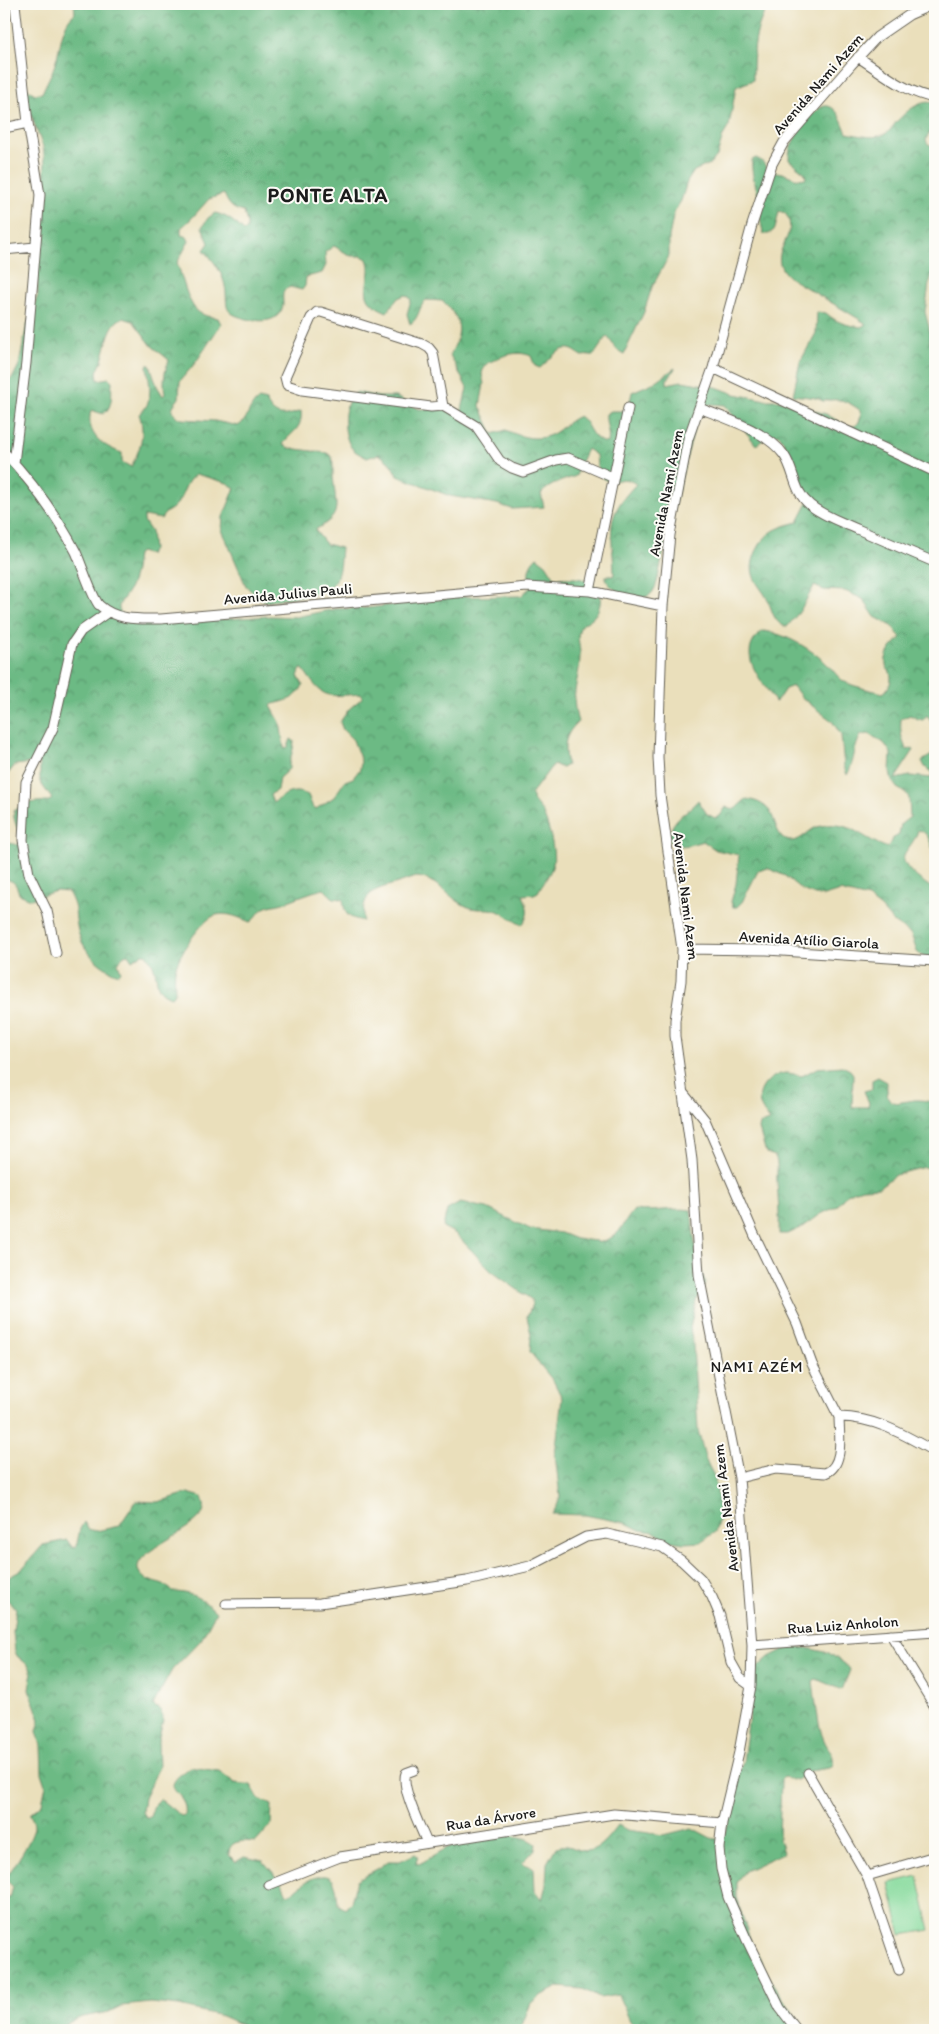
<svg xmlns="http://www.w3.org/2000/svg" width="939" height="2034" viewBox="0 0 939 2034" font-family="Itim,sans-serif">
<defs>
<pattern id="forest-crowns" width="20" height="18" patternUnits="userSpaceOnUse" patternTransform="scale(1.25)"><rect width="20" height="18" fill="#6cba84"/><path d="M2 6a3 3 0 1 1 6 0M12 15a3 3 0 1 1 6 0" fill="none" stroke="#58966b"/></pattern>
</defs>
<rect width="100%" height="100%" fill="#fdfcf7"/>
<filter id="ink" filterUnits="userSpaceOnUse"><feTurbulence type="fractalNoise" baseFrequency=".02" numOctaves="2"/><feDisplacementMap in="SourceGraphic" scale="10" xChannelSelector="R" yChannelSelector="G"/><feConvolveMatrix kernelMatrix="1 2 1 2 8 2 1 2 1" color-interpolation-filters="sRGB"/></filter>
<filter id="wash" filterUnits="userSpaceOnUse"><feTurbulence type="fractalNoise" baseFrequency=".0096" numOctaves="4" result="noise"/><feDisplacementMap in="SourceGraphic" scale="20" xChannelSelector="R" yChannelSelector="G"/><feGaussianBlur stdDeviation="1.12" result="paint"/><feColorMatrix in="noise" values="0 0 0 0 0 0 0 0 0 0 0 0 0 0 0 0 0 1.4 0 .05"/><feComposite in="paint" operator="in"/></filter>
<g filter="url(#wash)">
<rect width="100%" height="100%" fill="#eadfbb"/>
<path fill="url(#forest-crowns)" stroke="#446b50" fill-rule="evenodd" d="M74 4H770C754 25 753 54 753 80L736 87 729 126 723 136 717 156 710 164 694 171 687 182 681 201 674 212 669 237V256L652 287 644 312 624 354 617 350 607 336 594 355 581 356C564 339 554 356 540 368L535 366 531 356C516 349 497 357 484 366L482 374 484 384 480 406 493 434 506 430C523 438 542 443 559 430 565 425 571 419 579 416 590 423 588 436 604 443L608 442C610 432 605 424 606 414L611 411H624L629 406 632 392 655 382 675 368 670 377 667 379V384L682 381 716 387 735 394 766 400H779L826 414 847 426H855L859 422 861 416 860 410C845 400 841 398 823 401 815 396 803 397 793 395L800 362 816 333 817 312 826 313C837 323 847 325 861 327L866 324 859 319 790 278C761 253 803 237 785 213L779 211 775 229 769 234H764C759 221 761 208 758 195 755 182 751 175 752 160L756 158 762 161 769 172 782 173 798 179 806 178 805 173 789 160C789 156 789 152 790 149 793 139 815 104 827 106 838 107 843 124 847 133 859 135 873 140 885 134 891 131 894 124 898 120 908 110 921 99 935 103V122L926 139 927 143 935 148V266L929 284 925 312 929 327 930 342 935 356V726L927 715 923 720 918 719 910 715 901 719C900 731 901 739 907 750L913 748 914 750 895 779 910 776 932 778V773L925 767 922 761 935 753V853C930 845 929 831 918 830 915 842 907 848 904 855 900 868 926 884 935 890V961L926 959 917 952 911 934 893 922 881 908 868 898 840 891 824 896 815 895 802 890 785 876 767 868 758 871 742 902 737 907H733L731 902 736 884 739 855 716 850 703 841C692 844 679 850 669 841 670 818 684 816 698 800L707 814 715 818 720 816 726 807 735 809 746 799C754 800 763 803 769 810 776 819 776 839 790 841 801 842 808 830 817 827 849 818 860 838 888 848L892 839 899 835 901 824 910 817 909 798 906 793 897 788 892 781 890 771 891 753 884 743 869 734 861 735C853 749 855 761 847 775L844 766 841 735 832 721 802 698 793 686 785 689 777 701 775 702C763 680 733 654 763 631 785 633 813 650 828 665 833 670 837 676 842 680 849 686 872 690 883 693 889 689 893 680 890 672 889 671 886 667 886 665 884 654 893 645 901 638L892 626 875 617 863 599 845 591 824 590 814 586 800 611 787 627C774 624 773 612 768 601 765 592 755 584 753 574 751 567 753 559 756 552 766 531 776 528 798 522L810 499 798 480 793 457 779 435 772 434 756 445 725 405 710 404 698 413 672 514 657 582C655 588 653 595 645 597 632 602 610 590 605 578L606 576H613L614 574C613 529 602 520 636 484 627 478 621 478 611 483L602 478 597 466 596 455 587 449C583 458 578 466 576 476 565 480 549 484 541 494L544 507 512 509 497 504 450 496 398 476 390 463 379 454 367 458C362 455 354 452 351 447 342 433 341 401 357 392L379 397H396L419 409 449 410 461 414 467 388 450 355C463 331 462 320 443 301L426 300C418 307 420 318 410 324L407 314 411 300 409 297 405 295 398 298 387 312C350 297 376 280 367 259L362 256H351L334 246 325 252 326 265 322 273 306 277 305 286 302 290 290 287 284 290C282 295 283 299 283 305 280 321 265 322 252 320 215 313 232 304 223 279 219 268 212 259 204 250L209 243 202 227 208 218 215 213C226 215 236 223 244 231L247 229V223L244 212C231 209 229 205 224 194L209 199 191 219 181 228V235L187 237 189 241 177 263C183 277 188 309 202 314 207 317 213 317 218 318L221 324 196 362 180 381 179 398 173 406 172 411 176 416 182 419 215 421 238 426C249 420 248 406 259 399L266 401C275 419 284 417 301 411 303 431 290 431 283 445L289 448 327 453 332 457C334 466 332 475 334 485 337 511 340 516 315 530L326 544 341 548C340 558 340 570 336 579 328 599 287 595 268 602L258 598 246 586 222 530 223 517 235 488 227 483 196 474C182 484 185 496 176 505 170 512 167 509 161 519L144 516V521L151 532 153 550 149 555 140 552 137 554C136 563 135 573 132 582 125 605 105 605 135 625L146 623 158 624 270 616 296 617 334 609 368 608 458 597 521 596 533 585V582L529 579C528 570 530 563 537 557L546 564 555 578C563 578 575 577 582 579 599 585 606 600 595 615 591 621 580 623 579 631 577 638 580 647 580 654 580 681 569 693 578 722 564 735 563 746 567 765L562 768 556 765 552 766 531 794C532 801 537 804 541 810 548 821 556 852 553 864 551 873 543 883 538 892L534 894 523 895C528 908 530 914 522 925 513 921 504 913 495 910 485 907 477 912 464 905 452 899 443 887 430 881 416 874 414 878 401 882 376 890 362 889 363 921 347 917 345 916 343 899L333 898 324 889C309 892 297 898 283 903 277 905 269 905 264 908 258 912 257 918 250 922 240 918 228 912 216 915 202 919 178 955 175 970 174 977 175 986 175 993L171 997C154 991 159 982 154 968 153 963 149 959 146 954H142L132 960 128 954 124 955 118 963 121 972 119 974C99 968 80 948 77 926 74 909 77 908 68 892L56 891 31 899 19 894C17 885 14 880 4 879V842L19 845C23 832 12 824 14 811L26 803 49 801 52 799 40 782V762L15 765 4 779V385L13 377 19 365 26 329 38 295 36 238 43 199 45 163 43 147 28 107 26 88 35 94 42 93C46 83 52 74 55 64 61 48 61 23 75 13ZM123 318 133 321 152 346 169 360C164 372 163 382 165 394L163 396 157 386 150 365H147C149 382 155 403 139 414 146 433 140 450 131 467L122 462V453C102 446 85 434 91 410L103 414C114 407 111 393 112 381L109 378 98 380 97 371C107 358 105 323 123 318ZM301 669H303C325 701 325 696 362 694V698L349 709 340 722 343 730 353 740 361 761 360 769 353 778 345 781 334 797 316 809 313 808 308 795C293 788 285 794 273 803L270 795 277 790 279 778 289 769C288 761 294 752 294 741L291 739 288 747 284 748 280 722 271 706 273 704C286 701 297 699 303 685L298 676Z
M842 1066 850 1070 853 1074 852 1107H868L869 1103 864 1091 872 1089V1080L878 1077 887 1082C885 1114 901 1099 919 1100 924 1100 930 1102 935 1103V1169L924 1167 895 1175 879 1187 862 1188 853 1191 847 1194 836 1207 821 1214 803 1227 788 1234H779C780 1216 778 1199 777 1181 776 1172 779 1165 775 1156L766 1153 759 1129 760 1124 770 1121C767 1116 761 1110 760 1104 756 1089 771 1074 786 1073 791 1073 797 1075 802 1076L817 1068Z
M460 1203 487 1208 530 1229 561 1233 576 1239 597 1241 598 1243C623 1235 618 1229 634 1210 653 1213 672 1207 691 1210L697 1262 706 1284 696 1301 690 1328 693 1345 698 1430 706 1461 713 1474 717 1488 719 1519 715 1532 700 1542 685 1543 670 1541 654 1532 640 1530 626 1523 585 1515 552 1514 557 1506 560 1497 555 1454 562 1398 554 1382 530 1352 531 1334 527 1317 532 1305V1300L491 1271 456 1234 443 1227 447 1210Z
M188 1493 202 1497C203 1500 205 1505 204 1509 201 1529 133 1550 138 1570 143 1585 165 1580 173 1592 192 1592 203 1599 216 1612L201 1640 172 1670 153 1705 161 1711 163 1720 158 1741 159 1767 144 1798 142 1812 145 1817H150L154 1805 160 1799 181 1816 185 1815C189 1788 153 1793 190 1767L219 1771 235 1783 251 1785 259 1799 272 1805 271 1825 256 1842C244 1841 228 1839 229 1855L236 1862 244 1857 263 1861 282 1883 287 1894C297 1892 302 1883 311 1879 314 1877 319 1877 322 1876 337 1874 337 1894 338 1904L345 1909 351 1902 357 1880C369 1872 377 1871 388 1861H400L415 1854 418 1856 416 1863 419 1864C431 1858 444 1848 457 1844 478 1838 519 1829 536 1844L535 1850 522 1863 534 1868 535 1891 542 1900 546 1885 547 1863 556 1847C567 1844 570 1847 580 1850 597 1855 608 1837 618 1825L627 1830 664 1835 692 1828 711 1838 722 1840 728 1824 737 1777 743 1762 755 1670 769 1657 783 1650 796 1647 807 1648 829 1653 848 1666 850 1670 842 1690 816 1679 813 1681C815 1696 818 1728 824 1740 828 1750 835 1753 833 1765L829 1768 810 1771 796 1780 784 1777 781 1780 779 1839 783 1853 745 1871 736 1882V1897L751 1942 773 1984 805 2030H638L630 2021 618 1995 599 1998 583 1989 558 1987 540 1996 531 2003 520 2030H495L488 2026 482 2030H253L222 2016 179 2006 151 2003 121 2006 109 2012 82 2017 51 2030H4V1898H10L13 1887 5 1879C12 1869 35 1837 34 1825 34 1822 31 1817 30 1814L42 1804 46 1785 42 1773 41 1746 37 1731 40 1720 29 1689 32 1673 29 1666 17 1656 15 1651 13 1632 16 1608C4 1599 4 1594 4 1580L20 1571 43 1545 67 1540 72 1547 76 1548 80 1529 84 1522 88 1529 96 1531 119 1526 136 1501 158 1502Z"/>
<path fill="#86da9c" stroke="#517b5c" d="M918 1876 930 1930 901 1935 889 1883Z"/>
</g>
<g filter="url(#ink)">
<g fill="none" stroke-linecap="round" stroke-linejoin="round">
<defs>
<path id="minor" d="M858 57C883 73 906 93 935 98
M4 128 28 123
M4 250 35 247
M713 368 935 472
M443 406 433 353 429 348 422 344 321 312H317L311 318 285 377 287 385 302 390 431 407 443 406 476 426 500 461 512 468 523 472 556 460 568 458 612 477
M699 408C725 418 767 431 784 455 795 471 793 491 810 505 823 516 842 522 857 529 883 540 908 551 934 562
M4 452C31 481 57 516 76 552 81 563 93 599 99 605 117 621 139 619 161 619L527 587 590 591 663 606
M14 463 26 363 40 195 28 123 15 4
M590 591 628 408
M682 949 767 950 935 961
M56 953 47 911 29 874 23 840 26 782 53 728 72 644 81 631 108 612
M684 1094 705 1120 754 1234 797 1323 812 1364 839 1417
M739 1478 776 1469 825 1473C845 1466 839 1433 839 1417 875 1417 905 1435 935 1452
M226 1604 320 1603 467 1581 530 1566 586 1537 607 1534 662 1547 682 1561 701 1579 712 1597 720 1616 731 1662 740 1678 751 1686
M891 1635 935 1707
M752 1645 935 1632
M414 1770 406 1773C400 1787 421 1828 427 1843
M808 1773 867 1876 899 1970
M867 1876 935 1856
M269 1885 340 1857 614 1814 722 1823
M797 2030 780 2008 746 1938 728 1897 721 1869 719 1848 722 1823 739 1752 751 1686 752 1645 739 1478 699 1275 692 1160 675 1036V1020L681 981 682 949 660 795 658 757 663 606 670 535 688 439 713 368 752 225 772 164 784 142 851 65 877 37 909 15 934 4"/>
</defs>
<use href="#minor" stroke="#646054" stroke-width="11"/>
<use href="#minor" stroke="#fff" stroke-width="9"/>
</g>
</g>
<g text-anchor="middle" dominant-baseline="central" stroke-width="4" stroke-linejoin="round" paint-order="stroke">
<g font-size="15" fill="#1c1c1c" stroke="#fdfcf7">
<text transform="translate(818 84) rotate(-49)">Avenida Nami Azem</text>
<text transform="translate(666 493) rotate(-79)">Avenida Nami Azem</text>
<text transform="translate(288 594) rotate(-5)">Avenida Julius Pauli</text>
<text transform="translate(686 896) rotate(83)">Avenida Nami Azem</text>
<text transform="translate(809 940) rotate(3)">Avenida Atílio Giarola</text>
<text transform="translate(726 1508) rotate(-97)">Avenida Nami Azem</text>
<text transform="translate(843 1625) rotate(-4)">Rua Luiz Anholon</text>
<text transform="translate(491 1819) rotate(-9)">Rua da Árvore</text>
</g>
<g font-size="16" letter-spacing="1" fill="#1c1c1c" stroke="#fdfcf7">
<text x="757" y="1366">NAMI AZÉM</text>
</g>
<g font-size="20" font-weight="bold" letter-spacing="1" fill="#1c1c1c" stroke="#fdfcf7">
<text x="328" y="195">PONTE ALTA</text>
</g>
</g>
<rect width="939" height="2034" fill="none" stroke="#fdfcf7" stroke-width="20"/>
</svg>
